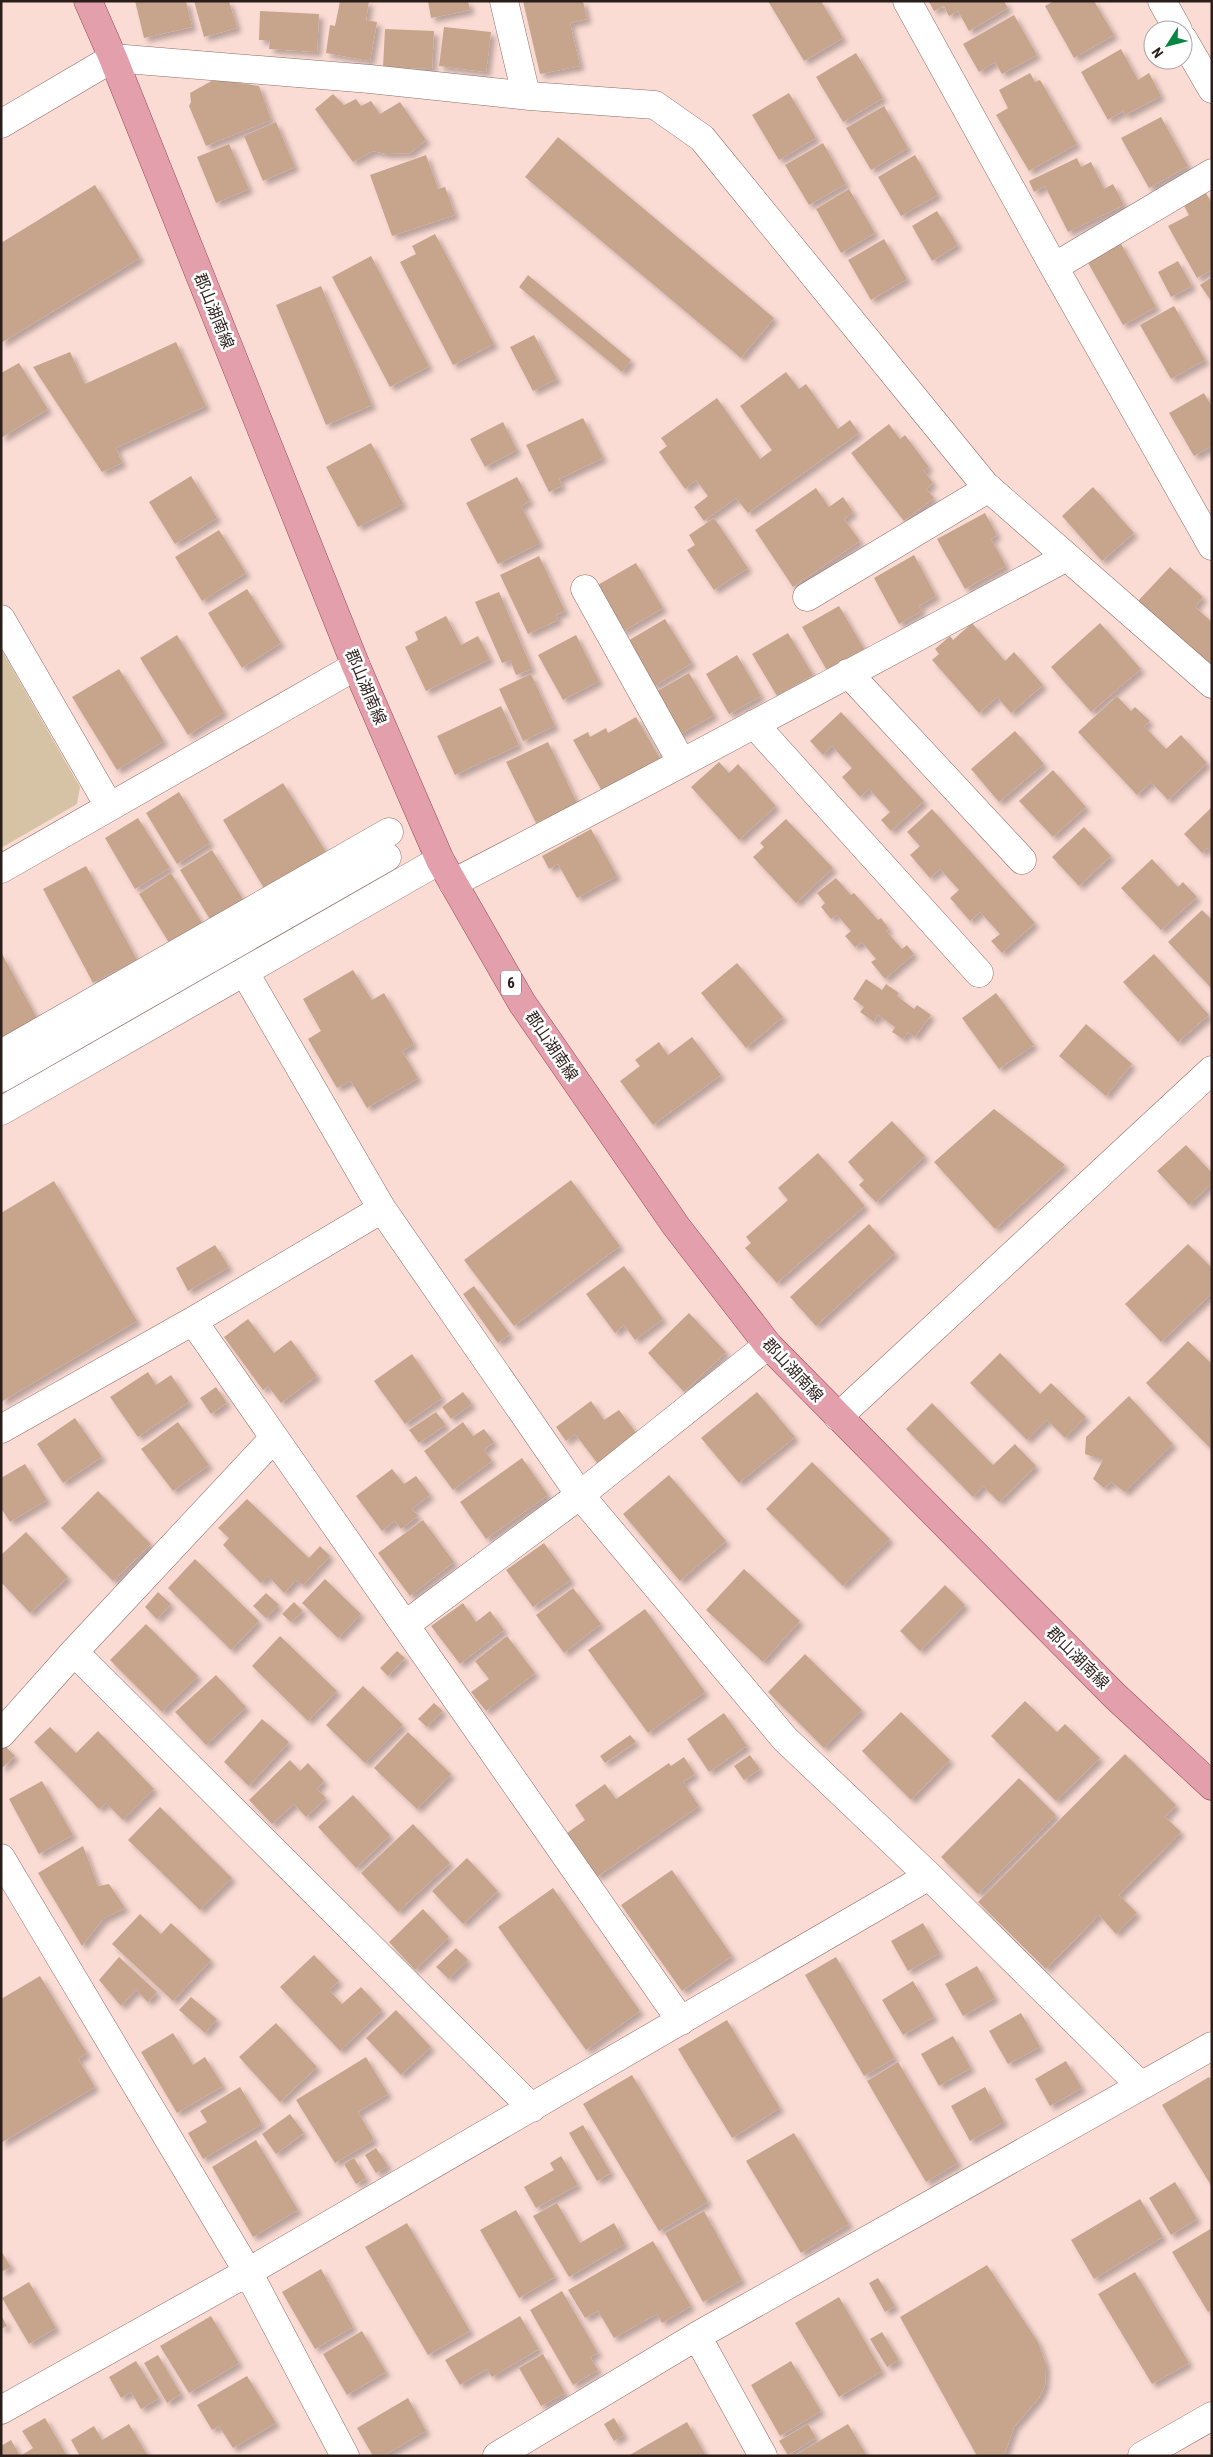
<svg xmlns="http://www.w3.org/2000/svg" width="1213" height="2457" viewBox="0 0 1213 2457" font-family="'Roboto Condensed','Noto Sans JP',sans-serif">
<defs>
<filter id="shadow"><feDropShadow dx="4.5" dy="4.5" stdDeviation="2.5" flood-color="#0004"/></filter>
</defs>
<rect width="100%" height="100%" fill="#fbdcd4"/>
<path fill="#d6c3a5" d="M1 649 80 787 77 804 1 848Z"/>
<path fill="#c7a58d" filter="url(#shadow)" d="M135 1H186L192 27 144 38Z
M194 1H229L237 28 204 37Z
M340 1H369L366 20 377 22 370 61 326 53 330 25 335 26Z
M428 1H468L470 10 431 18Z
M523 1H583L587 19 570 23 580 66 540 74Z
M768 1H821L843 38 804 61Z
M931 1H1004L1008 8 969 31 958 11 949 16 944 6 934 11 929 2Z
M1054 1H1094L1114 35 1074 58 1045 6Z
M260 11 319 14 317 52 269 49 270 40H259Z
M1014 15 1037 55 1002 74 995 62 979 72 963 44Z
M444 27 491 32 486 72 439 66Z
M385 29 434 31 432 69 383 67Z
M1121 49 1138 80 1149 73 1161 96 1125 115 1123 111 1108 120 1081 72Z
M856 53 883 98 843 122 816 77Z
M1030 73 1035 82 1040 80 1077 144 1029 171 996 115 1008 108 999 90Z
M215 79 259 86 271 120 206 146 189 106 191 102 190 93Z
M789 93 816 138 779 160 752 115Z
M333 94 344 105 356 99 361 106 371 101 380 114 400 102 426 140 410 153 387 154 373 151 353 162 315 109Z
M884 106 908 148 871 170 846 128Z
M1161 117 1188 166 1149 188 1121 138Z
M276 122 295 167 263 181 244 136Z
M558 137 774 318 741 358 525 177Z
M823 143 846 184 809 205 785 165Z
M229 144 249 189 216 203 197 157Z
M426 155 438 189 445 187 455 215 392 236 370 175Z
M915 155 938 195 901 216 878 177Z
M1077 158 1081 167 1091 162 1104 189 1113 184 1124 205 1068 232 1045 186 1034 192 1029 181Z
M95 185 140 258 1 343V243Z
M849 189 875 233 841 253 816 209Z
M1206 193 1212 204V270L1197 278 1168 226 1189 215 1184 206Z
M937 211 958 245 932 261 912 226Z
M435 234 494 344 453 365 400 262 416 254 412 246Z
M884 239 907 279 871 300 848 260Z
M1120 242 1156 307 1123 325 1087 261Z
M371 256 429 366 390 387 332 277Z
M1178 261 1192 286 1171 297 1158 272Z
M528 275 631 360 622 372 519 287Z
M1212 277V302L1200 285Z
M321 286 372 405 326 425 276 305Z
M1174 306 1205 360 1171 379 1140 325Z
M534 335 557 379 533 391 510 347Z
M176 342 206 406 116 448 122 463 102 472 33 367 70 352 85 384Z
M19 363 48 409 1 438V373Z
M786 372 799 389 806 384 838 429 850 420 859 433 748 513 736 498 704 521 694 507 708 496 696 480 685 489 659 452 667 446 661 438 717 398 760 459 772 450 740 406Z
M1204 393 1212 407V446L1194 456 1169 413Z
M583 418 603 458 559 479 562 486 549 492 526 445Z
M503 422 517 450 485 467 470 439Z
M889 424 900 439 905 435 929 467 924 471 933 483 926 489 934 498 904 521 851 453Z
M371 443 403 504 358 527 326 467Z
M191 476 217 518 175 544 149 502Z
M517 477 530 501 521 506 540 543 498 564 466 503Z
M1093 487 1134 533 1102 561 1062 516Z
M816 488 829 507 843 497 853 512 844 519 860 541 793 587 755 530Z
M985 513 997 535 991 539 1006 566 965 589 937 539Z
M714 518 748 568 714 590 687 550 695 545 689 535Z
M219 530 246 573 202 601 175 557Z
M914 555 936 596 919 606 922 611 899 624 874 578Z
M539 556 565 611 556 615 558 620 528 634 500 575Z
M636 563 663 608 622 632 596 586Z
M1170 567 1203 597 1195 607 1212 622V661L1207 666 1138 601Z
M247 589 281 643 242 668 208 613Z
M499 592 532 669 516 675 510 660 502 663 475 602Z
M839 606 866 652 829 674 802 627Z
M446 616 461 645 478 636 490 659 426 691 405 647 418 640 415 632Z
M665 619 692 663 653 687 626 642Z
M972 623 1005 661 1014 652 1043 685 1011 713 997 697 979 713 932 660 939 654 935 649 950 636 953 640Z
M1100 623 1141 669 1091 712 1051 667Z
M788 633 813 675 777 696 752 654Z
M177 635 224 712 188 735 140 658Z
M576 635 599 681 563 700 538 655Z
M737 655 761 696 729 714 706 674Z
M119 669 164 741 117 770 72 697Z
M689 673 714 715 677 736 652 694Z
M531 674 555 726 523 741 499 689Z
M1117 696 1131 711 1135 707 1150 721 1144 726 1166 749 1181 735 1207 763 1168 800 1151 782 1137 795 1078 732Z
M501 706 519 745 455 775 437 736Z
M841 712 924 801 891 831 881 820 890 812 869 789 860 797 842 777 852 768 832 746 823 755 810 741Z
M636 717 660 758 602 791 573 740 588 732 590 737 606 728 608 733Z
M1015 731 1044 764 999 802 971 769Z
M548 742 577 803 536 823 506 762Z
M719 762 729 773 738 764 776 806 739 840 691 787Z
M1053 770 1086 807 1053 837 1019 801Z
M283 783 326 852 265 890 223 820Z
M179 792 210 843 177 864 146 813Z
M1212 807V853L1207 848 1202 853 1184 834Z
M932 809 1035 923 1002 953 991 941 1000 934 980 912 970 921 950 898 959 890 940 869 930 878 910 855 920 846 907 832Z
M138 818 170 868 135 889 105 838Z
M786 819 833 868 796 903 753 857 764 847 760 843Z
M1084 827 1111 856 1079 886 1052 857Z
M591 829 617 876 577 898 558 864 549 869 542 856Z
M212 850 244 901 211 921 180 870Z
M1152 859 1178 887 1183 882 1197 897 1161 930 1121 888Z
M86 866 137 960 93 983 43 889Z
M171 873 204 926 171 946 139 894Z
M836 878 851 895 854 893 878 920 881 918 889 929 886 931 902 949 907 945 914 954 885 979 871 962 876 959 862 942 855 947 845 936 851 931 837 915 831 919 821 907 825 903 817 893Z
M1202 910 1212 920V989L1168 942Z
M1 952 37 1018 1 1037Z
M1154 954 1209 1015 1178 1042 1123 982Z
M737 963 783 1017 746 1048 701 993Z
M353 970 372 1000 384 993 414 1044 402 1051 418 1078 367 1108 351 1081 337 1088 308 1039 321 1031 303 999Z
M866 979 882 990 886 984 899 993 897 996 914 1009 917 1005 931 1015 915 1037 908 1032 903 1039 892 1032 895 1027 878 1015 874 1022 860 1012 864 1007 853 999Z
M996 993 1034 1045 999 1069 962 1018Z
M1086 1024 1132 1064 1106 1096 1059 1056Z
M692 1037 721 1075 653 1125 620 1081 640 1066 635 1060 659 1042 668 1055Z
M994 1109 1065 1165 995 1229 934 1162Z
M892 1121 925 1156 876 1202 859 1185 864 1180 848 1162Z
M1186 1145 1212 1173V1183L1189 1205 1157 1171Z
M818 1153 865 1206 777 1283 745 1248 751 1243 746 1237 788 1200 778 1188Z
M571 1180 620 1246 514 1326 464 1260Z
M54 1181 137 1321 1 1402V1213Z
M869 1224 895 1253 816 1326 790 1297Z
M1188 1244 1212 1268V1293L1161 1342 1125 1304Z
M215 1245 229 1267 188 1291 176 1268Z
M624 1266 663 1319 635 1340 624 1325 615 1333 586 1294Z
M474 1286 510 1334 498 1343 463 1294Z
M689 1313 726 1352 684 1392 648 1353Z
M248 1319 274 1353 291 1340 317 1376 281 1403 268 1386 263 1390 224 1337Z
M1188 1341 1212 1364 1210 1448 1146 1383Z
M1000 1353 1040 1394 1051 1383 1086 1417 1065 1438 1047 1420 1027 1440 970 1383Z
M412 1354 442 1398 405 1424 374 1381Z
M148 1372 156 1385 171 1375 189 1402 138 1437 110 1397Z
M216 1387 227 1403 211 1414 200 1398Z
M463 1392 472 1404 451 1419 442 1407Z
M757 1392 795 1437 739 1483 701 1438Z
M1129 1396 1173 1444 1125 1492 1111 1482 1104 1488 1093 1479 1103 1460 1085 1454 1086 1437Z
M591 1401 604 1420 619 1410 637 1434 598 1464 575 1434 566 1441 556 1427Z
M932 1403 993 1465 1015 1444 1036 1466 999 1502 983 1486 973 1497 906 1429Z
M436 1412 446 1425 419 1443 409 1430Z
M75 1418 102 1457 63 1483 37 1444Z
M178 1422 209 1465 173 1491 141 1449Z
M463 1422 473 1436 484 1429 494 1442 484 1450 492 1461 453 1490 424 1451Z
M522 1458 548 1495 486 1539 460 1502Z
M812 1462 890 1539 843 1586 766 1509Z
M25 1464 47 1500 10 1522 1 1508V1478Z
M392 1469 404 1484 416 1476 430 1495 412 1509 418 1516 401 1529 395 1521 382 1531 356 1496Z
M669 1475 726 1541 680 1581 623 1514Z
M98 1491 151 1544 113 1581 61 1528Z
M247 1499 309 1558 320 1546 330 1556 303 1585 296 1580 284 1593 268 1576 261 1583 223 1545 229 1538 218 1528Z
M423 1520 454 1562 410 1596 378 1553Z
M26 1532 68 1577 30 1613 1 1582V1555Z
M544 1543 571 1580 533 1607 506 1570Z
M195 1559 259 1621 231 1650 168 1588Z
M744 1569 800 1621 763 1662 706 1610Z
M325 1579 361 1614 338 1638 302 1603Z
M945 1585 965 1605 920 1651 900 1631Z
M573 1588 601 1624 564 1653 536 1615Z
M158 1592 171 1604 157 1619 145 1607Z
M266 1593 279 1605 266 1618 253 1606Z
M294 1602 303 1611 291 1622 282 1614Z
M463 1603 476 1622 490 1611 504 1630 460 1664 431 1626Z
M645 1609 705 1692 648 1733 588 1650Z
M146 1624 198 1676 162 1712 110 1660Z
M280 1636 337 1691 308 1721 252 1666Z
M507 1636 535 1673 486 1711 471 1692 489 1679 475 1661Z
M397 1651 405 1658 388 1676 380 1668Z
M805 1654 862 1710 824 1748 768 1692Z
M216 1675 246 1707 206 1745 175 1712Z
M363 1686 403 1725 365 1763 326 1725Z
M1025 1701 1057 1732 1065 1724 1100 1758 1056 1801 991 1736Z
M434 1703 443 1711 427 1727 418 1719Z
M901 1712 950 1760 911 1800 862 1751Z
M724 1713 747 1746 709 1772 687 1739Z
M262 1719 289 1742 249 1786 224 1762Z
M50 1727 76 1753 98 1731 154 1789 123 1820 106 1803 99 1809 34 1742Z
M408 1732 451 1774 417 1809 374 1768Z
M630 1735 636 1742 605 1763 600 1756Z
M4 1745 15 1756 1 1769V1748Z
M1125 1754 1176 1805 1165 1817 1181 1832 1119 1895 1137 1913 1116 1934 1099 1915 1046 1969 978 1902Z
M750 1755 760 1769 744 1780 734 1766Z
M684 1757 695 1774 683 1782 699 1806 597 1877 567 1833 585 1820 575 1805 605 1784 616 1799 669 1763 671 1766Z
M290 1760 300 1771 308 1763 324 1781 317 1789 326 1798 306 1817 294 1804 272 1824 249 1800Z
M1019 1778 1056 1815 978 1894 941 1857Z
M42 1781 73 1835 39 1854 9 1799Z
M353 1795 390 1835 356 1868 318 1827Z
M160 1807 232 1878 200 1910 128 1840Z
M413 1824 450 1863 398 1912 361 1873Z
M83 1846 98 1886 109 1884 125 1908 103 1919 82 1946 38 1873Z
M467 1858 498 1891 463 1924 432 1891Z
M672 1870 732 1956 682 1991 621 1905Z
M553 1888 640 2011 586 2050 498 1927Z
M423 1909 449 1937 415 1970 389 1942Z
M140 1914 161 1934 171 1923 211 1960 173 2001 112 1944Z
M923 1923 940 1953 908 1971 891 1941Z
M456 1948 468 1960 449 1979 436 1967Z
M314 1955 339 1981 329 1990 342 2004 361 1987 382 2010 340 2051 280 1987Z
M119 1957 157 1992 148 2002 136 1990 121 2006 99 1980Z
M836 1957 895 2058 864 2076 805 1975Z
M977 1966 995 1998 963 2016 945 1984Z
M40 1976 87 2053 78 2059 95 2087 1 2143V1999Z
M913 1981 934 2017 903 2035 882 2000Z
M191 1997 217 2019 205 2033 179 2010Z
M396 2010 431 2047 401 2075 366 2038Z
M1021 2013 1040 2047 1008 2064 989 2031Z
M727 2020 780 2108 732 2138 678 2049Z
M276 2023 317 2067 280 2102 239 2057Z
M173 2033 193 2065 205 2057 223 2086 177 2113 141 2052Z
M953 2036 971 2068 939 2086 921 2054Z
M366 2057 388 2094 358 2112 374 2140 335 2163 296 2100Z
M1066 2061 1082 2088 1050 2106 1035 2079Z
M898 2062 958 2163 926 2182 867 2081Z
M632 2075 708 2202 659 2231 583 2104Z
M1209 2077 1212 2081V2187L1162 2105Z
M240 2087 262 2124 203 2159 188 2133 207 2122 200 2111Z
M985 2087 1004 2122 970 2141 951 2106Z
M290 2114 304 2133 276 2154 262 2134Z
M583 2125 611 2173 597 2181 569 2133Z
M794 2133 849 2224 801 2253 746 2161Z
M256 2140 298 2210 253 2237 212 2167Z
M376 2148 388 2166 376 2173 365 2155Z
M561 2156 578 2185 536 2208 524 2187 554 2170 550 2163Z
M354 2158 366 2178 356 2184 344 2164Z
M1175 2182 1197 2219 1171 2235 1149 2198Z
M1140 2199 1163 2237 1094 2279 1071 2240Z
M557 2203 580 2243 614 2223 625 2244 569 2277 533 2216Z
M516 2210 555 2277 519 2298 480 2230Z
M704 2211 742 2280 703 2302 665 2233Z
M407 2223 470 2331 428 2355 365 2247Z
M1212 2228V2310L1208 2312 1172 2252Z
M653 2241 691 2306 662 2323 657 2314 614 2338 598 2311 585 2318 568 2290Z
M1 2251 11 2267 1 2272Z
M987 2265 1038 2342 1046 2365 1045 2385 1039 2398 1014 2427 1004 2456H977L900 2317Z
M321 2269 353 2327 315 2349 282 2292Z
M1135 2272 1189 2363 1152 2384 1098 2294Z
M878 2278 895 2306 885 2312 869 2283Z
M29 2282 56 2328 29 2344 2 2298Z
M562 2291 598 2353 590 2357 598 2370 573 2385 530 2310Z
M839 2297 882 2371 839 2397 795 2323Z
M1 2315 7 2326 1 2329Z
M211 2316 239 2363 189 2393 160 2346Z
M520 2316 539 2349 492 2377 487 2369 460 2385 445 2360Z
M362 2331 386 2372 347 2395 323 2354Z
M882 2332 899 2360 887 2367 870 2339Z
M543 2354 565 2393 541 2406 519 2368Z
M158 2355 181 2394 167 2403 144 2363Z
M136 2361 159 2398 141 2409 131 2392 121 2398 109 2377Z
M791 2361 821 2411 780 2436 751 2385Z
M247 2376 276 2423 233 2448 219 2426 212 2430 197 2405Z
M408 2398 426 2431 383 2456H373L357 2428Z
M45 2418 67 2456H1V2446L11 2440 20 2456 33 2448 22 2431Z
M614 2418 624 2435 614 2441 604 2424Z
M687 2422 706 2456H628Z
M129 2424 148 2456H80L71 2440 94 2426 102 2440Z
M808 2424 816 2438 788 2455 779 2441Z
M848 2424 867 2456H794Z"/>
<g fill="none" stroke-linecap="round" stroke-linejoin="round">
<defs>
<path id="minor" d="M504 1 526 95
M907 1 1054 267 1212 546
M1162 1 1178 30
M1183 39 1212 89
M1 124 113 58 370 79 530 96 655 105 702 138 985 485 1212 684
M1054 267 1212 173
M585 589 682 763
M807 597 989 488
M1 619 109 806
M848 673 1022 860
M754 724 979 973
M1 869 356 666
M453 883C659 777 862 666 1067 557
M245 973 382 1209 580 1495 785 1739 929 1876 1141 2086
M1 1054 389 832
M1 1078 387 857
M1 1111 440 860
M193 1321 681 2021
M838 1417 1212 1070
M1 1429 193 1321 382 1209
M405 1625 580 1495 768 1345
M74 1652 532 2108
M1 1734 74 1652 274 1438
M1 1858 248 2272 345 2456
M697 2336 763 2456
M1 2410 248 2272 929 1876
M497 2456 697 2336 1212 2046
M1142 2456 1212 2416"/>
<path id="major" d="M88 1 113 58 356 666 440 860 522 1003 676 1226 768 1345 1115 1696 1212 1786"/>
</defs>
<use href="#minor" stroke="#8e6c64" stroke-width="29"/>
<use href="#major" stroke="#974855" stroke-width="29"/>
<use href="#minor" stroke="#fff" stroke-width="28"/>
<use href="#major" stroke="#e39fac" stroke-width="28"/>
</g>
<g text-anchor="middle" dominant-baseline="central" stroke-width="5" stroke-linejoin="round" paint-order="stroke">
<rect fill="#fff" stroke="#6b625f" stroke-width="1" x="501" y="970.5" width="20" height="25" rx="4"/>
<g font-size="15" font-weight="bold" fill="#2b1e1a">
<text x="511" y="983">6</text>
</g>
<g font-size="16" fill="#2b1e1a" stroke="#fff">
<text transform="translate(214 311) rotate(68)">郡山湖南線</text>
<text transform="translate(366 687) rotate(67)">郡山湖南線</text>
<text transform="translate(552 1046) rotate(56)">郡山湖南線</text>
<text transform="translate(793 1370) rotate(47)">郡山湖南線</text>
<text transform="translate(1078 1658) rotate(45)">郡山湖南線</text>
</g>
</g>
<rect width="1213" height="2457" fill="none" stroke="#2b1e1a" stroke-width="5"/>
<g transform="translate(1168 45) rotate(234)"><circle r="24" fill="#ffffff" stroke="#aaa5a3"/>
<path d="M0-4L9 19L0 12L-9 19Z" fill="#078641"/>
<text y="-8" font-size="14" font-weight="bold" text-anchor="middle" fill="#2b1e1a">N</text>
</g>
</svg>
